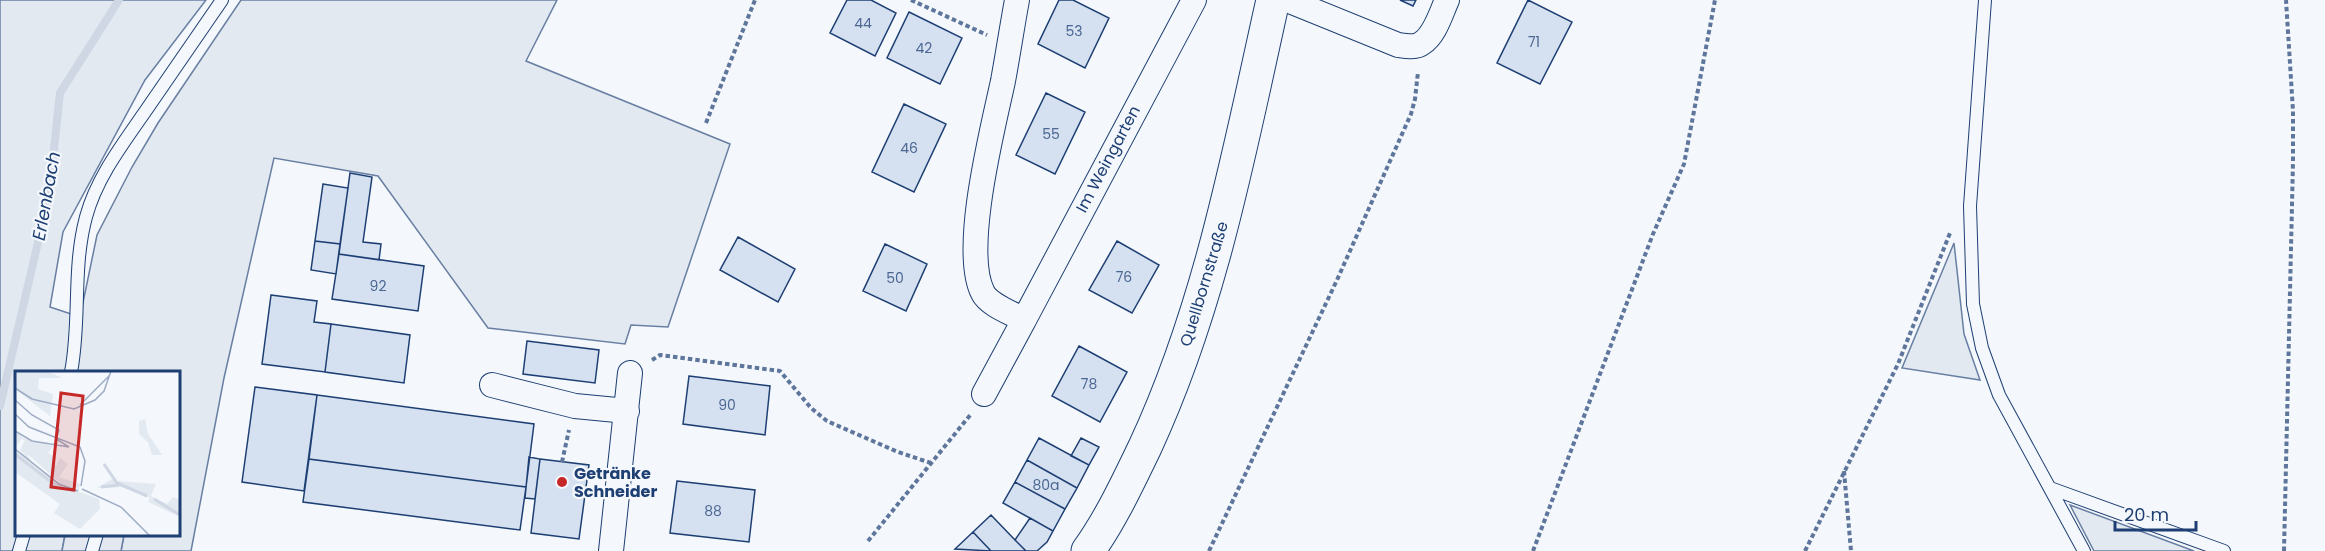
<svg xmlns="http://www.w3.org/2000/svg" width="2325" height="551" viewBox="0 0 2325 551" font-family="Poppins,sans-serif">
<rect width="100%" height="100%" fill="#f4f7fb"/>
<path fill="#e3e9f0" stroke="#687fa3" stroke-width="1.5" d="M0 0H206L145 80 63 232 50 307 80 317 97 235 132 167 158 123 241 0H557L526 61 730 144 668 327 631 325 625 344 488 328 378 176 274 158 224 378 191 551H121L124 535 178 534V372H16V534L65 535 62 551H0Z
M1954 243 1964 334 1980 380 1902 368Z
M2070 505 2194 551H2094Z"/>
<path fill="#e3e8f0" stroke="#687fa3" stroke-width="1.5" d="M65 535H124L121 551H62Z"/>
<g fill="none" stroke-linecap="round" stroke-linejoin="round">
<path stroke="#cfd7e4" stroke-width="8" d="M0 406 49 195 60 93 119 0"/>
</g>
<path fill="#d5e0f0" stroke="#1d3f73" stroke-width="1.5" d="M847 0H871L896 13 875 56 830 33Z
M1059 0H1073L1109 18 1085 68 1038 44Z
M1400 0H1416L1413 6Z
M1528 0 1572 22 1540 84 1497 63Z
M909 12 962 38 940 84 887 58Z
M1046 93 1085 112 1055 174 1016 155Z
M904 104 946 124 914 192 872 172Z
M350 173 372 177 363 242 381 244 379 260 339 254Z
M323 184 348 188 340 244 315 241Z
M738 237 795 269 778 302 720 270Z
M315 241 340 244 336 274 311 270Z
M1117 241 1159 265 1132 313 1089 290Z
M885 244 927 264 906 311 863 291Z
M339 254 424 266 418 311 332 299Z
M271 295 317 301 314 322 331 324 325 372 262 364Z
M331 324 410 335 404 383 325 372Z
M527 341 599 350 595 383 523 374Z
M1079 346 1127 372 1100 422 1052 396Z
M689 376 770 386 765 435 683 424Z
M255 387 317 395 304 491 242 482Z
M317 395 534 424 526 487 309 459Z
M1039 438 1089 465 1077 488 1027 460Z
M1081 438 1099 447 1089 465 1071 456Z
M529 457 540 459 535 499 525 498Z
M309 459 526 487 520 530 303 502Z
M540 459 589 465 579 539 531 533Z
M1027 460 1077 488 1065 509 1015 482Z
M677 481 755 490 749 542 670 533Z
M1015 482 1065 509 1053 531 1003 503Z
M991 515 1015 540 1026 551H991L973 532Z
M1030 518 1053 531 1047 542 1037 551H1026L1015 540Z
M973 532 991 551 955 549Z"/>
<g fill="none" stroke-linecap="round" stroke-linejoin="round">
<defs>
<path id="service" d="M1985 0 1970 206 1973 304 1982 348 1999 395 2084 551
M71 372C81 321 72 269 86 217 97 176 125 141 149 106 173 71 198 35 222 0
M2050 488 2224 551
M19 551 24 534
M92 551 97 534"/>
<path id="minor" d="M1017 0C1012 27 1008 54 1003 81 993 128 961 251 983 293 989 305 1012 313 1024 320L1194 0
M1287 0 1398 45C1405 46 1416 48 1422 43 1435 35 1441 13 1447 0
M492 385 575 406 627 411
M984 394 1024 320
M611 551 630 373"/>
<path id="secondary" d="M1088 551C1111 519 1128 482 1145 447 1211 305 1239 152 1273 0"/>
</defs>
<use href="#service" stroke="#1d3f73" stroke-width="14"/>
<use href="#minor" stroke="#1d3f73" stroke-width="26"/>
<use href="#secondary" stroke="#1d3f73" stroke-width="35"/>
<path stroke="#5e769c" stroke-width="4" stroke-dasharray="4.5 3" stroke-linecap="butt" d="M911 0 987 35
M706 123 755 0
M652 360 660 355 780 371 811 408 827 421 898 452 931 463
M562 462 569 430
M1844 471 1851 551
M868 541 971 414
M1209 551 1337 280 1411 114 1415 99 1418 72
M1533 551 1653 234 1684 164 1715 0
M1805 551 1898 364 1950 233
M2284 551 2293 162V111L2286 0"/>
<use href="#service" stroke="#f4f7fb" stroke-width="12"/>
<use href="#minor" stroke="#f4f7fb" stroke-width="24"/>
<use href="#secondary" stroke="#f4f7fb" stroke-width="33"/>
</g>
<circle fill="#c62828" stroke="#f4f7fb" stroke-width="2" cx="562" cy="482" r="6"/>
<g text-anchor="middle" dominant-baseline="central" stroke-width="4.5" stroke-linejoin="round" paint-order="stroke">
<g font-size="14" fill="#4b6792">
<text x="863" y="23">44</text>
<text x="1074" y="31">53</text>
<text x="1534" y="42">71</text>
<text x="924" y="48">42</text>
<text x="1051" y="134">55</text>
<text x="909" y="148">46</text>
<text x="1124" y="277">76</text>
<text x="895" y="278">50</text>
<text x="378" y="286">92</text>
<text x="1089" y="384">78</text>
<text x="727" y="405">90</text>
<text x="1046" y="485">80a</text>
<text x="713" y="511">88</text>
</g>
<g font-size="16" fill="#1d3f73" stroke="#f4f7fb">
<text transform="translate(1108 159) rotate(-62)">Im Weingarten</text>
<text transform="translate(1204 284) rotate(-73)">Quellbornstraße</text>
</g>
<g font-size="16" font-weight="bold" fill="#1d3f73" stroke="#f4f7fb" text-anchor="start">
<text x="574" y="473">Getränke<tspan x="574" dy="18">Schneider</tspan></text>
</g>
<g font-size="18" font-style="italic" fill="#1d3f73" stroke="#f4f7fb">
<text transform="translate(46 196) rotate(-80)">Erlenbach</text>
</g>
</g>
<g transform="translate(15 371)">
<rect width="165" height="165" fill="#f4f7fb"/>
<path d="M0 0H32L47 7H24L23 18 38 23 35 45 0 18ZM130 48 133 63 147 84H137L133 71 124 63V50ZM0 60 8 67 38 75 33 82 40 86 37 92 41 95 45 87 53 93 44 106 65 113 64 119 57 113 62 120 84 128 85 138 65 158 39 142 45 133 0 101V79L12 84 21 96 46 113 16 86 5 80 10 69 6 68 0 77ZM97 108 102 110 141 113 135 127 107 116 82 117ZM136 125 152 133 158 126 165 129V146L133 131Z" fill="#e3e9f0"/>
<path fill="none" stroke="#cfd7e4" stroke-width="3" d="M0 83 40 114 59 120M89 93 102 112 132 125M86 116 104 114M139 128 165 144"/>
<path fill="none" stroke="#9eadc5" stroke-width="1.5" d="M0 17 17 28 59 38 80 29 89 20 96 0M0 29 17 44 44 59 41 68 54 76 17 70 0 60M65 34 94 5M0 43 14 56 65 76 70 90 66 115M0 78 44 113 63 120M67 118 106 136 135 165"/>
<path fill="#c62828" fill-opacity="0.15" stroke="#c62828" stroke-width="3" d="M46 22 68 25 59 119 36 116Z"/>
<rect width="165" height="165" fill="none" stroke="#1d3f73" stroke-width="3"/>
</g>
<path d="M2115 521v9h81v-9" fill="none" stroke="#1d3f73" stroke-width="3"/>
<text x="2124" y="521" font-size="18" fill="#1d3f73" stroke="#f4f7fb" stroke-width="4.5" paint-order="stroke">20 m</text>
</svg>
